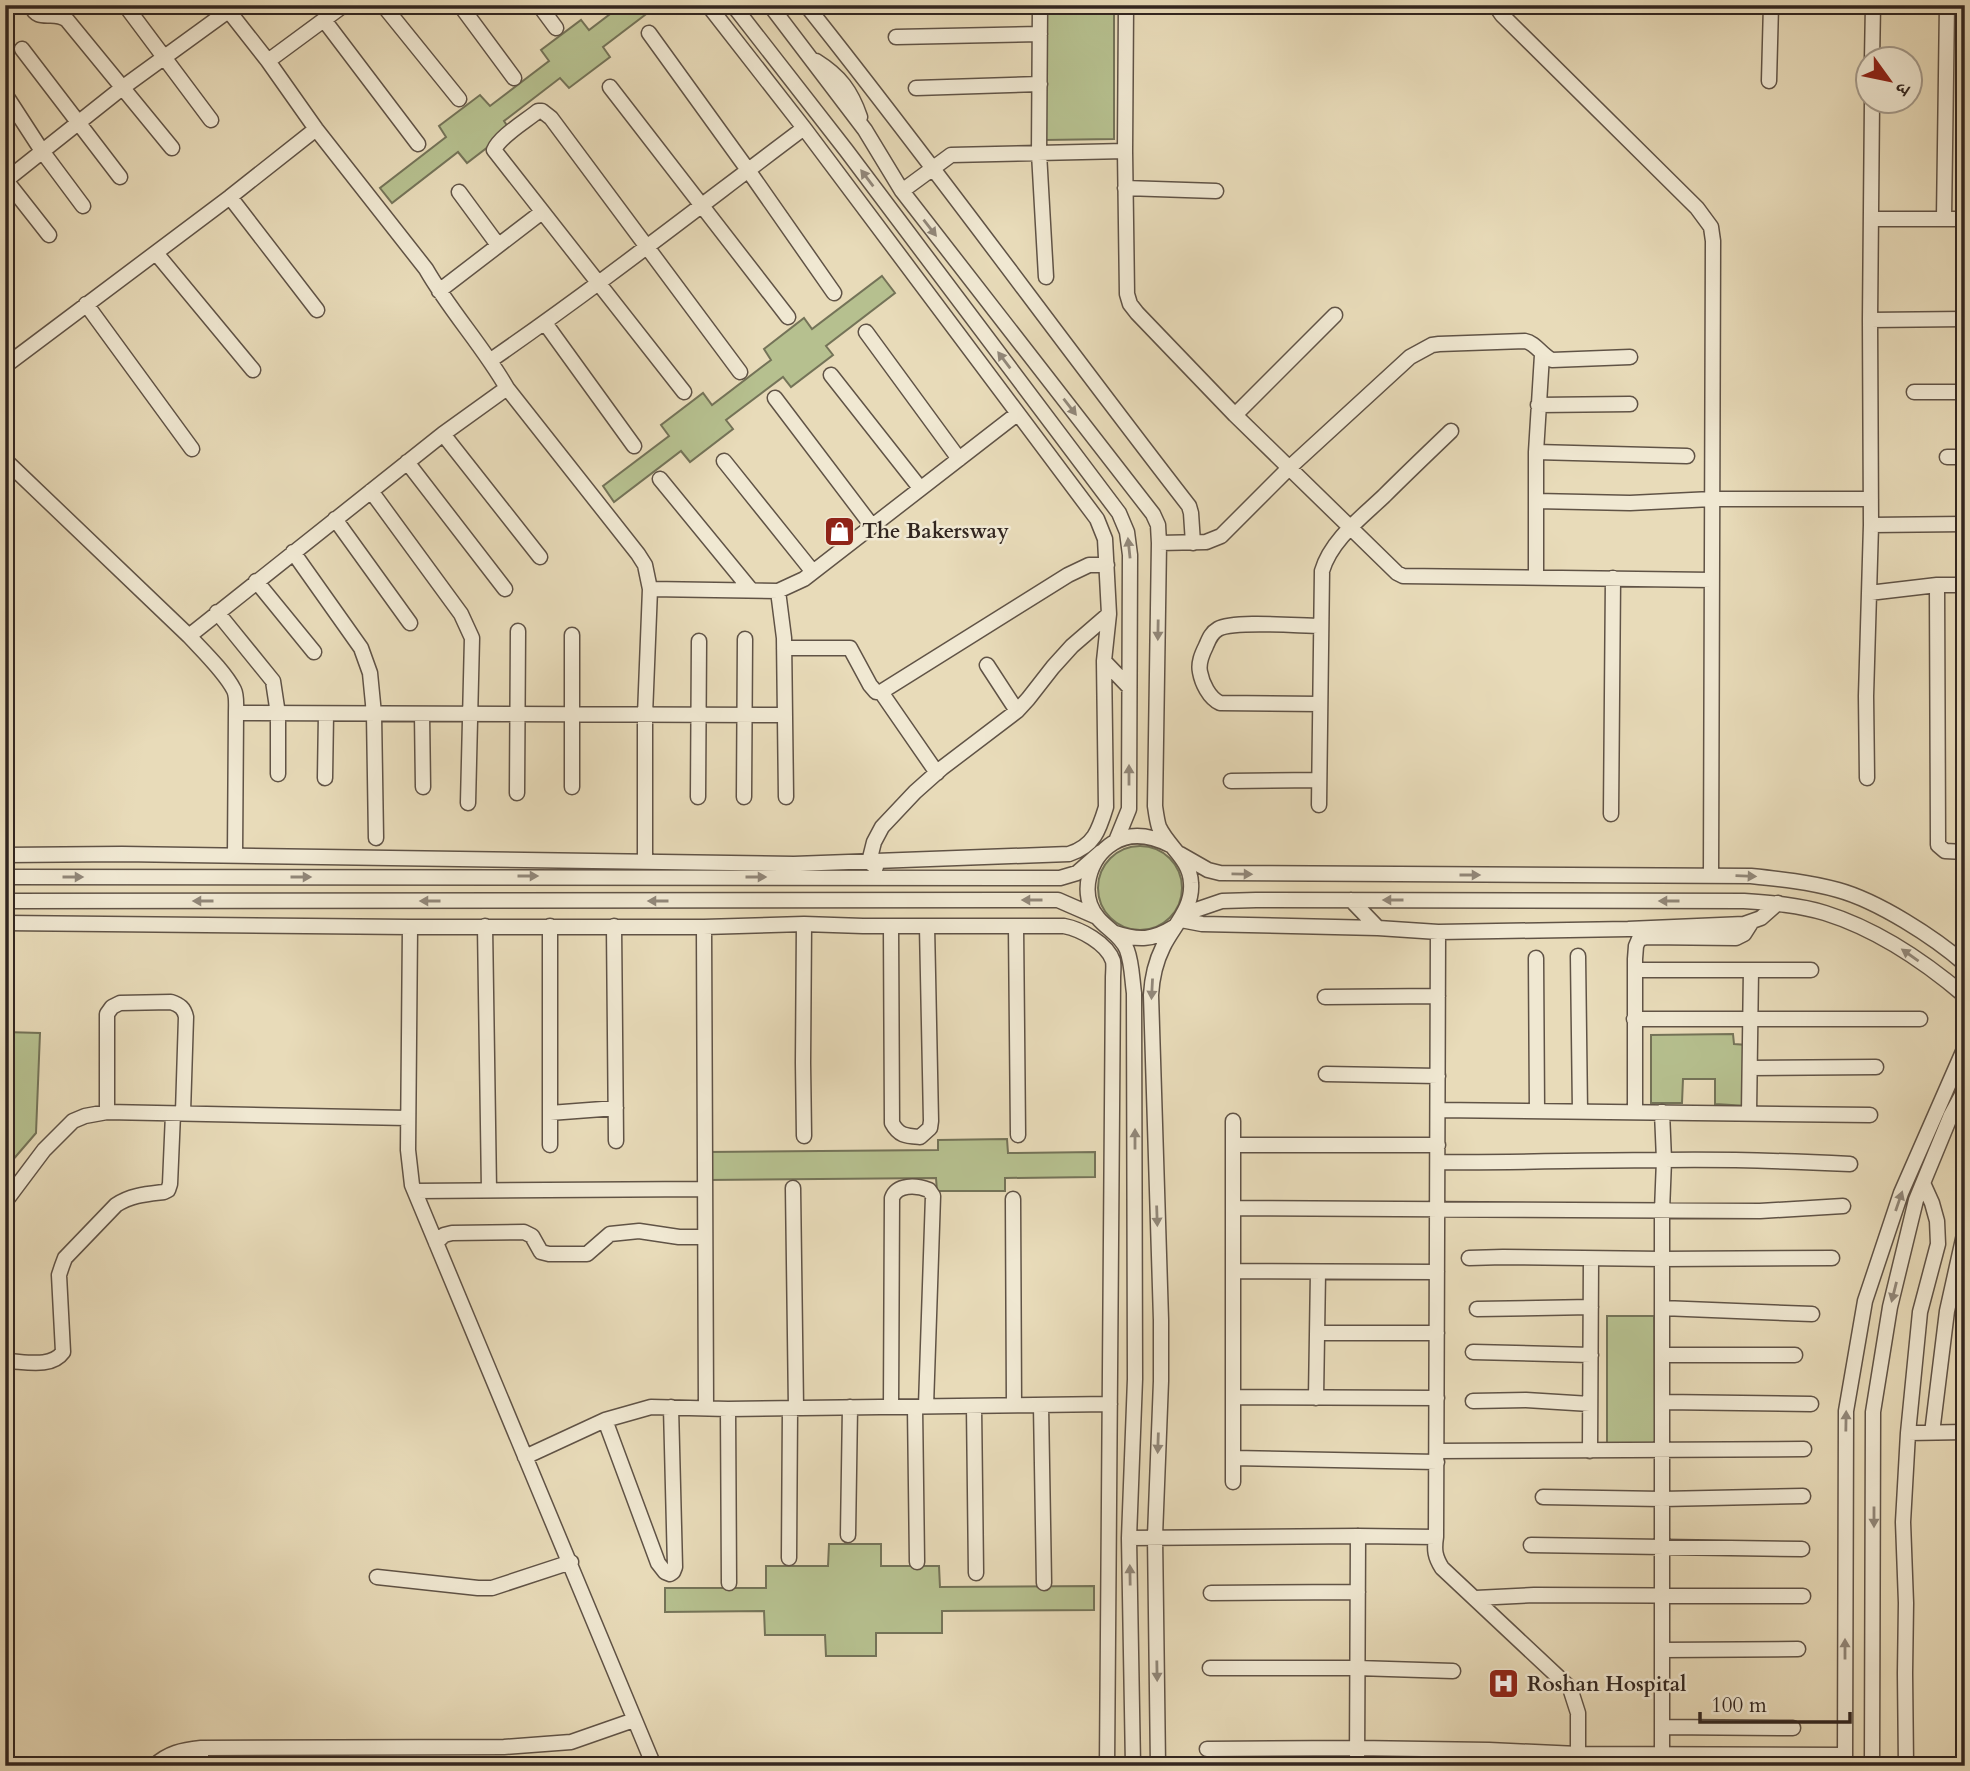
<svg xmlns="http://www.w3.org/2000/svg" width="1970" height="1771" viewBox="0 0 1970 1771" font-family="Cardo,'Noto Serif Devanagari',serif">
<rect width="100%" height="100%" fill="#e8dbb9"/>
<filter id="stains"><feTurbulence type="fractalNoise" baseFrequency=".00286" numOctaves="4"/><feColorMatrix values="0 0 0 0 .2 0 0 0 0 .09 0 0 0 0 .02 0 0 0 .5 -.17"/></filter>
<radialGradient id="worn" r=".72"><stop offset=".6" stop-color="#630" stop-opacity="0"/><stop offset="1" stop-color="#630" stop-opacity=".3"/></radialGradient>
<path fill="#b6c08f" stroke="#747358" stroke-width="2" d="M622 5H658L603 47 610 57 569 88 560 78 504 121 510 130 467 163 458 152 392 203 380 188 446 137 439 126 480 95 490 106 549 61 541 50 581 20 589 30Z
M1047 5H1114V139L1045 140Z
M882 276 895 293 826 346 833 355 791 387 783 377 726 420 733 429 690 462 681 451 614 502 603 486 669 436 661 425 703 393 712 405 771 360 764 349 804 318 812 329Z
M1098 888a42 42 0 1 1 84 0a42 42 0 1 1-84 0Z
M5 1032 40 1033 36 1133 5 1169Z
M1733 1034 1734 1044 1748 1045V1106L1715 1104V1079H1683L1682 1103H1651V1035Z
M1007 1139 1008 1153 1095 1152V1177L1005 1178V1191H937L936 1178 707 1180V1152L938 1150V1140Z
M1607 1316H1654L1655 1443H1607Z
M829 1544H881V1566H939L940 1587 1094 1586V1610L942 1611V1633H876V1656H826L825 1635H765L764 1611 665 1612V1588H766V1566H828Z"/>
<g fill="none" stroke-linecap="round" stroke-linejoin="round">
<defs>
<path id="minor" d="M31 5C37 24 54 9 67 20L172 148
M125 5 211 120
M224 5 268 61 316 129 426 269C450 311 483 346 507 388L638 554 645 565 650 589 645 715V861
M383 5 459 99
M460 5 514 78
M539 5 556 28
M733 5 846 150 1119 513 1127 532 1130 555 1129 809 1116 841
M770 5 865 130 902 191 1153 514 1158 525 1159 543 1155 806C1156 813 1157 821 1159 827 1169 848 1190 859 1191 883 1193 909 1173 926 1163 947 1155 963 1152 977 1151 995L1161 1320V1381L1155 1536 1158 1766
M806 5C937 169 1060 340 1189 506L1191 513 1193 543
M1040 5 1039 153 1046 277
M1126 5 1125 151 1127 294 1130 304 1137 313 1235 415 1397 573 1403 576 1712 580
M1495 5 1502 15 1697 208 1711 227 1713 241 1711 876
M324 20 418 144
M649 33 748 170 834 293
M896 37 1040 34
M22 49 120 177
M1872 60 1873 5
M268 61 344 5
M816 61C840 76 851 91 860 117
M1769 81 1771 5
M610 87 788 317
M916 88 1040 84
M5 94 42 151 83 206
M5 179 49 235
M5 181 122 88 228 11
M1125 188 1216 191
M902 191 951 155 1125 151
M459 192 498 245
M230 197 317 310
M1944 218 1947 5
M1871 219H1965
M156 253 253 370
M439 291 542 212
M86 304 192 449
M1870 320 1965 319
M545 323 634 446
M866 332 959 459
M491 360C598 286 700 206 804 128
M5 366 230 197 316 129
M831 375 920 488
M684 392 494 150C500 136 526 121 538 111H542L551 118 740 372
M1914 392H1965
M775 398 872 526
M1538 405 1630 404
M1235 415 1335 315
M443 434 540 557
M1536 452 1687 456
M1947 457H1965
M5 460 189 636C202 650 225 672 234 690 237 696 236 705 236 713L235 856
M724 461 813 572
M407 462 505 589
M660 479 751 590
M371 491 461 614 472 638 468 803
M1536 501 1630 503 1712 499H1871
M335 519 410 623
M1871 525 1965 524
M1159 543 1206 542 1221 536 1289 468 1410 357 1432 345 1439 344 1525 341C1536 343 1541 355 1552 360L1630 357
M293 552 361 648 370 673 374 714 376 838
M1536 576V452L1542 355
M256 581 314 652
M1937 585 1938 840V845L1945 851 1965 852
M650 589 778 591 804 579 1017 414
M778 591 784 638 786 797
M1869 593 1937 585H1965
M217 612 273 681 278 714V774
M572 635V787
M189 636 443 434 507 388
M784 648H850L870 685 876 692H881L1068 575 1089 565H1107
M1104 661 1129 687
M987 665 1017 711
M881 692 937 773
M1320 704 1220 703C1209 698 1202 683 1200 672 1198 663 1202 654 1206 646 1209 639 1211 633 1218 629 1234 620 1299 626 1321 626
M236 713 785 715
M422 714 423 787
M325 778 326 714
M1867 778 1866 696 1871 525 1870 320 1872 102
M1231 781 1319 780
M517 793 518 631
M698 797 699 641
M744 797 745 639
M1319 805 1322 571C1331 540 1362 517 1384 496 1406 474 1428 453 1451 431
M1611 814 1613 578
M1180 854 1208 870 1220 873 1751 876C1780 879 1809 882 1838 890 1878 901 1934 937 1965 964
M5 855 122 854 794 864 1069 854C1094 846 1099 830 1106 807L1104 661 1109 614 1105 539 1097 519 804 128 708 5
M876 867 869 862 874 842 882 827 915 792 942 768 1017 711 1028 699 1053 667 1072 646 1109 614
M5 877 1060 878 1077 873 1101 852
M1351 900 1378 928
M5 901 1058 900 1097 917
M1184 914 1222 901 1256 900 1744 901C1772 903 1799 905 1825 913 1876 929 1924 961 1965 996
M1181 920 1202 924 1378 928 1438 932 1628 929 1744 924 1761 918 1778 903
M5 923 410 927H704L804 924 863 926H1064C1080 929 1107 943 1113 961 1114 966 1113 973 1113 978L1107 1766
M804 924 803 1063 804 1136
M485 926 489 1190
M614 926 616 1141
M891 926 892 1123C899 1136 906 1136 920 1137L930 1128 931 1121 927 926
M1016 926 1018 1135
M410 927 408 1150 412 1185 654 1766
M704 927 706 1408
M1438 932 1436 1537C1434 1550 1435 1557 1442 1568L1570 1688 1578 1713V1766
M1115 933C1139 941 1153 940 1174 927
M1578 956 1580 1112
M1536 958 1537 1111
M1635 970H1811
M1325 997 1438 996
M1634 1019H1920
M1750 1068 1876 1067
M1326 1074 1438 1076
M1438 1110 1870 1115
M107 1112V1014L112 1007 120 1003 171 1002C180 1005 184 1008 186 1017L183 1112
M1635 1112V959L1636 946 1639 939 1647 937 1736 938 1744 934 1751 923
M1662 1112 1664 1160 1662 1211V1755
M550 1113 616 1108
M1749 1113 1751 970
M550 1145V926
M1233 1145H1438
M1438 1162C1513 1163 1588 1160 1663 1160 1725 1159 1788 1161 1850 1164
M793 1188 796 1408
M415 1191 705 1189
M1013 1199 1014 1405
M5 1202 44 1150 73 1121 85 1116 107 1112 408 1118
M1233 1208 1760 1211 1843 1206
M436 1243 444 1235 452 1233 524 1232 532 1236 541 1252 549 1254H587L610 1234 639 1231 679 1237H705
M1469 1258 1503 1257 1662 1259 1832 1258
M1233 1271 1437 1272
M1662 1308 1812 1314
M1477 1309 1591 1307
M1317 1333H1437
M1473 1352 1591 1355
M1662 1355H1795
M5 1361C23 1361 51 1369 63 1352L59 1275 62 1266 65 1258 116 1205C131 1195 147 1194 164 1192L168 1190 170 1184 173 1114
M1233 1397 1437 1398
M1316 1398 1318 1272
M1473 1401 1526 1400 1590 1404
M1663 1402 1811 1404
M1041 1405 1044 1583
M974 1406 976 1573
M891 1407 892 1198C897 1184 916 1185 929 1190L933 1196 926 1406
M915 1407 917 1562
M728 1409 729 1583
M605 1420 658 1563 665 1572 670 1574 673 1572 675 1567 671 1407
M1908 1433 1965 1432
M1932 1433 1947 1311 1965 1230
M1437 1451 1804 1449
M1590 1451 1591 1259
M525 1457 605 1420 651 1407 728 1409 1110 1404
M1233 1458 1437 1462
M1233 1482V1121
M1543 1497 1662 1499 1803 1496
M848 1535 850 1407
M1129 1538 1358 1536 1436 1537
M1531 1545 1802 1549
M789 1558 790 1408
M377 1577 478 1588H492L571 1562
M1211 1593 1358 1592
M1476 1598 1534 1595 1803 1596
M1662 1650 1798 1649
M1210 1668H1357L1453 1671
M1662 1727 1793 1728
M201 1748V1766
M1207 1749 1357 1748 1489 1750 1578 1754 1845 1755
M154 1766C168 1753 182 1750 201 1748L504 1747 571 1742 634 1720
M1133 1766 1129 1538 1135 1379 1134 993C1132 979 1132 963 1127 950 1122 936 1107 929 1098 918 1078 894 1089 858 1113 843 1132 831 1152 836 1170 845
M1357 1766 1358 1536
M1845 1766 1846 1411 1865 1301 1901 1193 1965 1047
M1872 1766 1873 1412 1890 1307 1916 1200 1951 1115 1965 1089
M1906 1766 1905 1673 1906 1603 1903 1522 1908 1433 1920 1312 1938 1244 1937 1221 1932 1203 1923 1183"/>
</defs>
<use href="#minor" stroke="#605346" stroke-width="17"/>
<use href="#minor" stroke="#f0e8d2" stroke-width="14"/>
</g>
<defs><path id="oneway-solid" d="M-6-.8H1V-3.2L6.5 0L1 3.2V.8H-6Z" transform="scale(1.75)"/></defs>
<g fill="#918779">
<use href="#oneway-solid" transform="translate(867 178) rotate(-127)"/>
<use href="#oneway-solid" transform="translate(930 228) rotate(52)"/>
<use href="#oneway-solid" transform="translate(1004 360) rotate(-127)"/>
<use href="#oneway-solid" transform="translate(1070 407) rotate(52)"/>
<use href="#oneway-solid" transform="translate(1129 548) rotate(-96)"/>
<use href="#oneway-solid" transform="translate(1158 630) rotate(91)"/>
<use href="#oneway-solid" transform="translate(1129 775) rotate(-90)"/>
<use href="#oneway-solid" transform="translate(1242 874) rotate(1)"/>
<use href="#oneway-solid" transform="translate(1470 875)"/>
<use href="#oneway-solid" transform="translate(528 876)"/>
<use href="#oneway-solid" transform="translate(1746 876) rotate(2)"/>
<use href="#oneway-solid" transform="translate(73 877)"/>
<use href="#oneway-solid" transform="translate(301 877)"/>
<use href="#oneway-solid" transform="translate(756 877)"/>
<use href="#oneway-solid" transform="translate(1032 900) rotate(180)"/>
<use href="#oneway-solid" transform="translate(1393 900) rotate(-180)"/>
<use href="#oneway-solid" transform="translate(203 901) rotate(-180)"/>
<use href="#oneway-solid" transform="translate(430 901) rotate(-180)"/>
<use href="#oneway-solid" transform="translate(658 901) rotate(-180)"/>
<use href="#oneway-solid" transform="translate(1669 901) rotate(-180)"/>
<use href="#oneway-solid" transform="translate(1910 955) rotate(-145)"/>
<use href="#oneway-solid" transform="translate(1152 989) rotate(93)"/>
<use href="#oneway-solid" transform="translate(1135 1139) rotate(-90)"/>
<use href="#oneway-solid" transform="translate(1899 1201) rotate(-71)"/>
<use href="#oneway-solid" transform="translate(1157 1216) rotate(88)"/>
<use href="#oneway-solid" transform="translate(1894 1292) rotate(104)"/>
<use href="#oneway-solid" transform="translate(1846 1421) rotate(-89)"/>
<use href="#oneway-solid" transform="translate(1158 1443) rotate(92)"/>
<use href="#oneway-solid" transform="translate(1874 1517) rotate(90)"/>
<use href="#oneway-solid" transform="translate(1130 1575) rotate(-91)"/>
<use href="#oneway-solid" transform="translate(1845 1649) rotate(-90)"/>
<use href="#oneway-solid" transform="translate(1157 1671) rotate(89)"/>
</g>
<defs>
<symbol id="shop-square" viewBox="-11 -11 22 22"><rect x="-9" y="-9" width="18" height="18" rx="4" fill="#8f2418" stroke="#f0e8d2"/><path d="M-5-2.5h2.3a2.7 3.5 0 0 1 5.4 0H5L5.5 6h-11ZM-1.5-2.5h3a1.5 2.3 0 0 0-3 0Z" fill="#fff"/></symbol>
<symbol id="hospital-square" viewBox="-11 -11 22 22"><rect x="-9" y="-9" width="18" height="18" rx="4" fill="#8f2418" stroke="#f0e8d2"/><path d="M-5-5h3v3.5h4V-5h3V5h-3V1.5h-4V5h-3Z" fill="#fff"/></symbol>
</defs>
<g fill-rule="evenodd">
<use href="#shop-square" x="822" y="514" width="35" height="35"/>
<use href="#hospital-square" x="1486" y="1666" width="35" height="35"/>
</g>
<g text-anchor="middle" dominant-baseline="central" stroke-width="5" stroke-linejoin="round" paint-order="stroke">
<g font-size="21" font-weight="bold" fill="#322620" stroke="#f0e8d2" text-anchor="start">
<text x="862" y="531">The Bakersway</text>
<text x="1527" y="1684">Roshan Hospital</text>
</g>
</g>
<rect width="1970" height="1771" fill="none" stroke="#e8dbb9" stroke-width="28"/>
<rect x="7" y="7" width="1956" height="1757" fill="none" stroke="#322620" stroke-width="3.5"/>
<rect x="14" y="14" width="1942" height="1743" fill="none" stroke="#322620" stroke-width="2"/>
<g transform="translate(1889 80) rotate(123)"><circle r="33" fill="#f0e8d2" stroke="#a49a8b" stroke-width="2"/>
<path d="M0-5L12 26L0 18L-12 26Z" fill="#8f2418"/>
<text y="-10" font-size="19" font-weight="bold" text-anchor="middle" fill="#322620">उ</text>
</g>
<path d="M1700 1712v10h150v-10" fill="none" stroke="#322620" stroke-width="3.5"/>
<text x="1711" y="1712" font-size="21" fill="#322620" stroke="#f0e8d2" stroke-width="5" paint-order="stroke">100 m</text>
<rect width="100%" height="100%" filter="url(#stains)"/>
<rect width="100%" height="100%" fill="url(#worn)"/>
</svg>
